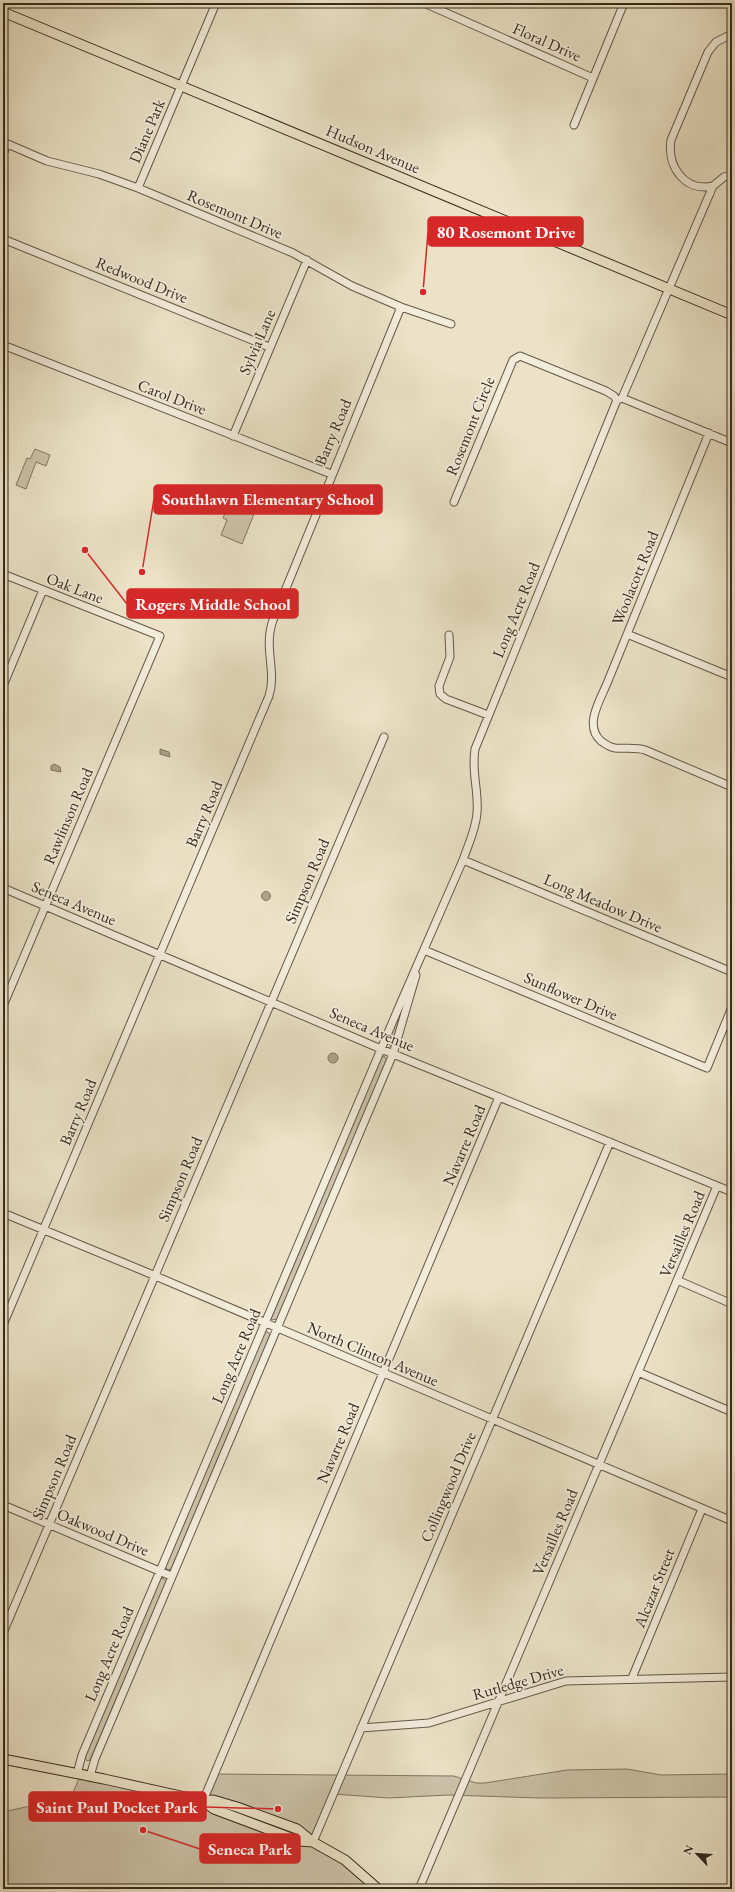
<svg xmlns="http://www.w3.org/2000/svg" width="735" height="1892" viewBox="0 0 735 1892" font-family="'EB Garamond',serif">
<rect width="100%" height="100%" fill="#ebe2c7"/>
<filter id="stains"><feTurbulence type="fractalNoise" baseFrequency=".005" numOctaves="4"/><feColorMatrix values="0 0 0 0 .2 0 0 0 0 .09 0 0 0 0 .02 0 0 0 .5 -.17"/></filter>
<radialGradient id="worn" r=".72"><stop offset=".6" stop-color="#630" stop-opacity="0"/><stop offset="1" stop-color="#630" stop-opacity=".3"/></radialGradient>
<path fill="#cdc3aa" stroke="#827663" d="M35 449 50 455 46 466 36 462 26 489 16 485 27 458 30 459Z
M222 495 256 509 242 544 221 535 227 520 223 518 226 511 217 508Z
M397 1018 400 1019 393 1045 391 1046 387 1043Z
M384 1056 387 1060 277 1319 271 1320V1319L381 1058Z
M265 1332H268L270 1335 171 1569 168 1570 165 1567Z
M163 1578 166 1582 90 1760 87 1761 85 1757 160 1579Z
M627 1769 661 1775 732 1774V1797L539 1798 448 1795 389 1798 333 1794 313 1842 378 1889H3V1812L71 1797 81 1774 203 1801 213 1774 454 1776 476 1783H485L567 1770Z"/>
<path fill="#aea38d" stroke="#7f7360" d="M160 749 169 752 170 757 160 754Z
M54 764 60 767 61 772 51 770V766Z
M261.5 896a4.5 4.5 0 1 1 9 0a4.5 4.5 0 1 1-9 0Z
M328 1058a5 5 0 1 1 10 0a5 5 0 1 1-10 0Z"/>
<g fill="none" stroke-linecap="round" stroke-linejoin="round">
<defs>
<path id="minor" d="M424 3 593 78
M732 34 716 42 708 52 671 140C667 166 684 192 713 186L724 177 732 175
M574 125 624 3
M3 142 47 161 99 174 138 188 293 253 352 286 401 307 451 324
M3 154 7 144
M138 188 216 3
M3 239 269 347
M3 345 331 474
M622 398 732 443
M709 433 608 681C601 699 583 725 601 741 605 744 609 747 615 748 626 749 635 747 645 750L732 787
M233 436 307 260
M454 502 513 360 520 356 606 391 614 396 617 400
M3 574 160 636 3 1006
M627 634 732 677
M449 635 450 657 439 686 440 694 446 699 488 715
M3 686 43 590
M463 860 732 972
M3 888 381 1049 732 1192
M424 950 707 1068 732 1007
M3 1213 146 1272 732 1521
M677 1280 732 1304
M3 1325 269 696C277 671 263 648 273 620L401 307
M638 1372 732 1412
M3 1505 171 1576
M3 1633 384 737
M632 1678 702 1509
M361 1728 429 1723 566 1681 732 1677
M77 1774 82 1755 401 1002 463 860C468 845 476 829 477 813 479 791 471 771 475 749L617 400 622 398 713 186
M90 1776 95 1759 393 1054 416 975
M203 1801 499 1097
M313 1842 610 1142
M419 1889 717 1186"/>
<path id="major" d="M3 12 732 315
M3 1759 104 1779 203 1801 213 1800 237 1807 297 1829 313 1842 345 1860 378 1889
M203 1801 214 1809 299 1841 313 1842"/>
</defs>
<use href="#minor" stroke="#655847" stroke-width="9"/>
<use href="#major" stroke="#382a1c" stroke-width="11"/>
<use href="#minor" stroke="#f2ecdb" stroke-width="7"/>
<use href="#major" stroke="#ebe2c7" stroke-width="9"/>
</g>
<g text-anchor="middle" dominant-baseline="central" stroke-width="3.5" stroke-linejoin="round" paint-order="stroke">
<g font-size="16" fill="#382a1c" stroke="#f2ecdb">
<text transform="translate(547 42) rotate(24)">Floral Drive</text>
<text transform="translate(147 131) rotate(-67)">Diane Park</text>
<text transform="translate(373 149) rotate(23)">Hudson Avenue</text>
<text transform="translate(235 214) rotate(23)">Rosemont Drive</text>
<text transform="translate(142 280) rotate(22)">Redwood Drive</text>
<text transform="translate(257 342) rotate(-67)">Sylvia Lane</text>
<text transform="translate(172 397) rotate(21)">Carol Drive</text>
<text transform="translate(470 426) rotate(-68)">Rosemont Circle</text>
<text transform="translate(333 432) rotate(-67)">Barry Road</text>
<text transform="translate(635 578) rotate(-68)">Woolacott Road</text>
<text transform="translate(75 588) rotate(21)">Oak Lane</text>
<text transform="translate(516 610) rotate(-68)">Long Acre Road</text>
<text transform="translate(204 814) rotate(-67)">Barry Road</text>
<text transform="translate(68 816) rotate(-67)">Rawlinson Road</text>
<text transform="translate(307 881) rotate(-67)">Simpson Road</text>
<text transform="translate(74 903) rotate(23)">Seneca Avenue</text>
<text transform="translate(603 903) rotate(23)">Long Meadow Drive</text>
<text transform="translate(571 996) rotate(23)">Sunflower Drive</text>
<text transform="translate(372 1029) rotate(23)">Seneca Avenue</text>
<text transform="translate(78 1112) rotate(-67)">Barry Road</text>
<text transform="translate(464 1145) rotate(-67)">Navarre Road</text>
<text transform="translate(180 1179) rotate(-67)">Simpson Road</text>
<text transform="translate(682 1234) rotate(-67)">Versailles Road</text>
<text transform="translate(373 1354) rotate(23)">North Clinton Avenue</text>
<text transform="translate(236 1356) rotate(-67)">Long Acre Road</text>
<text transform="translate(338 1443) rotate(-67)">Navarre Road</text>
<text transform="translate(54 1477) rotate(-67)">Simpson Road</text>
<text transform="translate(448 1487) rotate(-67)">Collingwood Drive</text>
<text transform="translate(103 1532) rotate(23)">Oakwood Drive</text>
<text transform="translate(555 1532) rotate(-67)">Versailles Road</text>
<text transform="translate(654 1588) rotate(-68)">Alcazar Street</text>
<text transform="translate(109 1654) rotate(-67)">Long Acre Road</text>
<text transform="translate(518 1682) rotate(-16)">Rutledge Drive</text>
</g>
</g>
<path fill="none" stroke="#d62828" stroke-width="1.5" d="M423 292L428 232M142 572L154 499M85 550L127 604M278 1809L206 1807M143 1830L200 1849"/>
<g fill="#d62828" stroke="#f2ecdb" stroke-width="1.5">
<circle cx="423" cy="292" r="4"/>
<circle cx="142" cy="572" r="4"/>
<circle cx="85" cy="550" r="4"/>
<circle cx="278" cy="1809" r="4"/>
<circle cx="143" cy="1830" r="4"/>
</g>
<g fill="#d62828" stroke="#d62828" stroke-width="1.5">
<rect x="428" y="217" width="155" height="29" rx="4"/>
<rect x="154" y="485" width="228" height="29" rx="4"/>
<rect x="127" y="589" width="171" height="29" rx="4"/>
<rect x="29" y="1792" width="177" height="29" rx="4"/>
<rect x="200" y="1834" width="100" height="29" rx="4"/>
</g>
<g font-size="17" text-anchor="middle" font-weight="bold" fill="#fff">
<text x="506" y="238">80 Rosemont Drive</text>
<text x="268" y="505">Southlawn Elementary School</text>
<text x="213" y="610">Rogers Middle School</text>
<text x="117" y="1813">Saint Paul Pocket Park</text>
<text x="250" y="1855">Seneca Park</text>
</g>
<rect width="735" height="1892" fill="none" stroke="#ebe2c7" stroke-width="16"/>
<rect x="4" y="4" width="727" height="1884" fill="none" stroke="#382a1c" stroke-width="2"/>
<rect x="8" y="8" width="719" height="1876" fill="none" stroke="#382a1c"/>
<g transform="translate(697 1854) rotate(295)" stroke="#f2ecdb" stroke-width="3" paint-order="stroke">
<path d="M0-3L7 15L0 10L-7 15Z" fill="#382a1c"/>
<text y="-6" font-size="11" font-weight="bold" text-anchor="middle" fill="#382a1c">N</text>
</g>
<rect width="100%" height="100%" filter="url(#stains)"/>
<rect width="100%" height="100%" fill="url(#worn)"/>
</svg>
